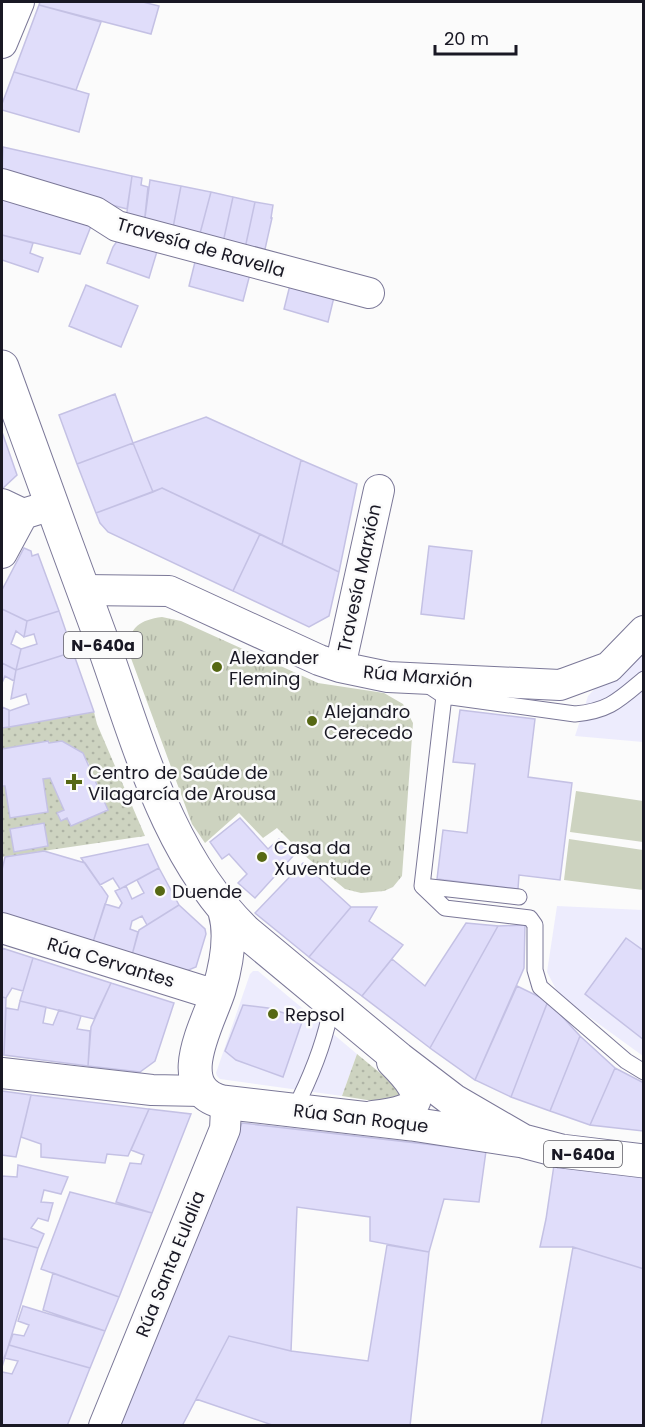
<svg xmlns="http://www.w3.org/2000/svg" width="645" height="1427" viewBox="0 0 645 1427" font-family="Poppins,sans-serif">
<defs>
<pattern id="grass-tufts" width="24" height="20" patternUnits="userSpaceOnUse" patternTransform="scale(1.5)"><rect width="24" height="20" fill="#cdd3c0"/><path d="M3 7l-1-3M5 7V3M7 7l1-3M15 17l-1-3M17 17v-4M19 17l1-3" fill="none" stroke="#afb4a5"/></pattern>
<pattern id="garden-dots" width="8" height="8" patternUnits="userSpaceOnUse" patternTransform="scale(1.5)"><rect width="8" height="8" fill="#cdd3c0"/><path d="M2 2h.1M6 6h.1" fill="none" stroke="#afb4a5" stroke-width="1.8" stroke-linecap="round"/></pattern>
</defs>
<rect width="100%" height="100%" fill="#fbfbfb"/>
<path fill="#edecfd" d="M643 637V742L575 736 588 696Z
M557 906 643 910V1056L559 995 547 972Z
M253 971H258L357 1054 342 1096 220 1079 217 1076 216 1073 250 974Z"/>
<path fill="url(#grass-tufts)" d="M162 617 181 621 318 683 384 693 403 704 413 723 402 876 393 887 384 891 361 893 345 889 304 855 277 828 263 838 239 813 205 843 192 824 128 650C129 627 140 620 162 617Z"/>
<path fill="url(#garden-dots)" d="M94 712 97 724 145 836 2 857V786H5L10 818 48 811 43 779 50 778 64 810 57 813 61 821 67 818 71 826 108 810 88 762 48 741 2 749V728Z
M357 1054 396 1086 399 1094 397 1100 392 1104 342 1096Z"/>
<path fill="#cdd3c0" d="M576 791 643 801V842L570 832Z
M569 839 643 850V890L564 880Z"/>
<path fill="#e0ddfa" stroke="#c4c1e4" stroke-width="1.5" d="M40 2H143L159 6 151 34 39 5Z
M39 5 101 22 76 90 14 72Z
M14 72 89 94 79 132 2 110V104Z
M3 147 132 176 127 209 2 176Z
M132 176 142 178 141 185 148 187 144 225 126 219Z
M150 180 181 186 172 233 144 225Z
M181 186 211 192 198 241 172 233Z
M211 192 233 197 222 247 198 241Z
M233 197 255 202 244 253 222 247Z
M2 199 91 226 80 254 2 235Z
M255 202 273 205 271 218H272L263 258 244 253Z
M2 235 33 243 30 253 43 258 38 272 2 260Z
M119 238 158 248 149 278 107 263 113 247Z
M196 258 250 274 243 301 189 286Z
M86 285 138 306 121 347 69 326Z
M290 285 334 297 328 322 284 309Z
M115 394 133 443 77 464 59 415Z
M206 417 301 460 282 545 162 488 153 492 133 443Z
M2 432 17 475 2 489Z
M133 443 153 492 96 513 77 464Z
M301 460 357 484 339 572 282 545Z
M162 488 260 534 233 591 108 532 100 523 96 513Z
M260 534 339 572 329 616 309 627 233 591Z
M429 546 472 551 464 619 421 614Z
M24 548 31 551 32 556 38 554 59 611 27 621 2 609V590Z
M2 609 27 621 24 637 16 631 11 644 21 649 16 670 2 663Z
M59 611 73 652 16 670 21 649 37 644 34 634 24 637 27 621Z
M73 652 94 712 9 727V711L29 704 26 694 11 699 16 670Z
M2 663 16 670 14 681 5 676 2 683Z
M2 707 9 710V727L2 728Z
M460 710 535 719 528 777 572 783 560 880 519 875 518 889 437 879 443 830 467 833 475 764 453 762Z
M48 741 49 743 62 741 83 753 108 810 71 826 67 818 61 821 57 813 64 810 50 778 43 779 48 812 10 818 5 786H2V749Z
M240 818 268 849 279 839 294 855 255 898 238 883 247 874 229 854 222 859 210 842Z
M44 823 48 846 14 852 10 829Z
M148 844 159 868 120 889 113 878 100 885 81 858Z
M44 851 85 863 108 896 93 942 2 913V870L5 857Z
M303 863 351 907 309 957 255 913Z
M159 868 179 905 147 925 142 916 132 921 130 929 138 932 132 955 93 942 105 904 119 908 122 903 115 891 126 886 132 899 144 893 137 880Z
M179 905 205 929 206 934 196 967 186 971 132 955 139 930Z
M351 907H377L369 921 403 945 362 996 309 957Z
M466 923 498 926 430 1048 362 996 392 959 425 986Z
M525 925 524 968 475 1080 430 1048 498 926Z
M626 938 644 951V1040L585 994Z
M2 948 33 958 23 991 12 988 6 998 2 997Z
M33 958 111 983 94 1019 20 1001Z
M111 983 174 1003 155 1061 140 1072 88 1066 91 1027Z
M517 986 548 1001 511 1097 475 1080Z
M2 997 6 998 4 1055H2Z
M20 1001 46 1007 43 1023 53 1025 59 1010 81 1016 77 1029 90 1031 88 1066 4 1055 6 1008 18 1010Z
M548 1001 580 1036 550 1111 511 1097Z
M243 1005 268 1008 303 1019 283 1077 236 1060 225 1051Z
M580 1036 615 1068 590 1125 550 1111Z
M615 1068 644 1083 643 1131 590 1125Z
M2 1091 31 1095 16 1157 2 1155Z
M31 1095 149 1109 128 1156 107 1154 105 1163 41 1157V1144L21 1137Z
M149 1109 191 1114 152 1213 116 1202 130 1163 141 1164 144 1155 131 1150Z
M242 1123 486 1151 479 1202 444 1199 429 1252 370 1241V1217L297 1207 291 1351 229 1336 182 1426H117Z
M18 1165 68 1177 61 1194 44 1190 41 1202 53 1203 48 1221 38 1218 31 1228 44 1234 38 1248 2 1238V1176L17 1177Z
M554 1165 644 1175V1269L573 1247H540L546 1219Z
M70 1192 152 1213 119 1297 41 1269Z
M2 1238 38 1248 2 1367Z
M387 1245 429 1252 410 1426H275L196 1399 229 1336 291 1351 368 1361Z
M573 1247 644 1269V1426H541Z
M53 1273 119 1297 105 1331 43 1310Z
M23 1306 105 1331 90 1368 9 1345 13 1334 24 1336 29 1325 18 1321Z
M9 1345 90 1368 67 1426 2 1425V1372L12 1374 18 1361 4 1358Z"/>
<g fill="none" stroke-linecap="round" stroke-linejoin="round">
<defs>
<path id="lane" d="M426 684 444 696 422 886 519 897
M444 696 575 714C609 711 619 700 644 679
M422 886 445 908 530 918 535 925V970L540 987 626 1061 644 1072
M294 1110C311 1077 326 1040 332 1003"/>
<path id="street" d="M2 43 19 2
M2 184 95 212 117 226 369 293
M2 504 23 514 52 505
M2 553 23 514
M83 590 169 591 319 660 340 667 388 677 560 685 609 667 644 631
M340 667 379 490
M2 928 203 991H214L220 988
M2 1073 152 1090 202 1091
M373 1116C424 1110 429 1099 392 1062
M104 1426 225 1129 226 1109 222 1102"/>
<path id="primary" d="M2 367C35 458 68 550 102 641 138 741 167 856 246 932L399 1059 454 1101 523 1141
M225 912C232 936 226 966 219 990 209 1022 169 1088 222 1102L412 1124 523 1141 561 1151 644 1161"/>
</defs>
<use href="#lane" stroke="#7b7898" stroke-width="17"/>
<use href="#street" stroke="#7b7898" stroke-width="32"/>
<use href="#primary" stroke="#7b7898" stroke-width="35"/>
<use href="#lane" stroke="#fff" stroke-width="15"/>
<use href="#street" stroke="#fff" stroke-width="30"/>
<use href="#primary" stroke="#fff" stroke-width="33"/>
</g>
<g fill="#566814" stroke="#fbfbfb" stroke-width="2">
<circle cx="217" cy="667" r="6"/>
<circle cx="312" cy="721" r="6"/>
<path d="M71 773h6v6h6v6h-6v6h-6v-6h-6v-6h6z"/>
<circle cx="262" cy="857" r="6"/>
<circle cx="160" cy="891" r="6"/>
<circle cx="273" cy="1014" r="6"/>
</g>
<g text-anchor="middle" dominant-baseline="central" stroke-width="5" stroke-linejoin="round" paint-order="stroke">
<g fill="#fbfbfb" stroke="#5d5c64" stroke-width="1.5">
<rect x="64" y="632" width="78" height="26" rx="4.5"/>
<rect x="544" y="1141" width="78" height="26" rx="4.5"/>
</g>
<g font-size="16" font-weight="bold" fill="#191824">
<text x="103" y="645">N-640a</text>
<text x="583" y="1154">N-640a</text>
</g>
<g font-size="18" fill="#191824" stroke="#fbfbfb">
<text transform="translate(201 247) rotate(16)">Travesía de Ravella</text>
<text transform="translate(359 578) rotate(-78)">Travesía Marxión</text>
<text transform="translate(418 676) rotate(5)">Rúa Marxión</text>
<text transform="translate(111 962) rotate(17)">Rúa Cervantes</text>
<text transform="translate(361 1118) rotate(7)">Rúa San Roque</text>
<text transform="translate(170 1264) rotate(-68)">Rúa Santa Eulalia</text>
</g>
<g font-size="18" fill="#191824" stroke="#fbfbfb" text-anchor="start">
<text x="229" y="657">Alexander<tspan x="229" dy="21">Fleming</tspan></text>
<text x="324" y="711">Alejandro<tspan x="324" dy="21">Cerecedo</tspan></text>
<text x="88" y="772">Centro de Saúde de<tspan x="88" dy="21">Vilagarcía de Arousa</tspan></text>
<text x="274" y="847">Casa da<tspan x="274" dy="21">Xuventude</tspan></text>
<text x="172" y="891">Duende</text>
<text x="285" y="1014">Repsol</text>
</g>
</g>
<rect width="645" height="1427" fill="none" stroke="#191824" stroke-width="6"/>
<path d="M435 45v9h81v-9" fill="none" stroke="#191824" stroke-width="3"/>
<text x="444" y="45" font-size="18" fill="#191824" stroke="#fbfbfb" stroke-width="4.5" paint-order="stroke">20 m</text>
</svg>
